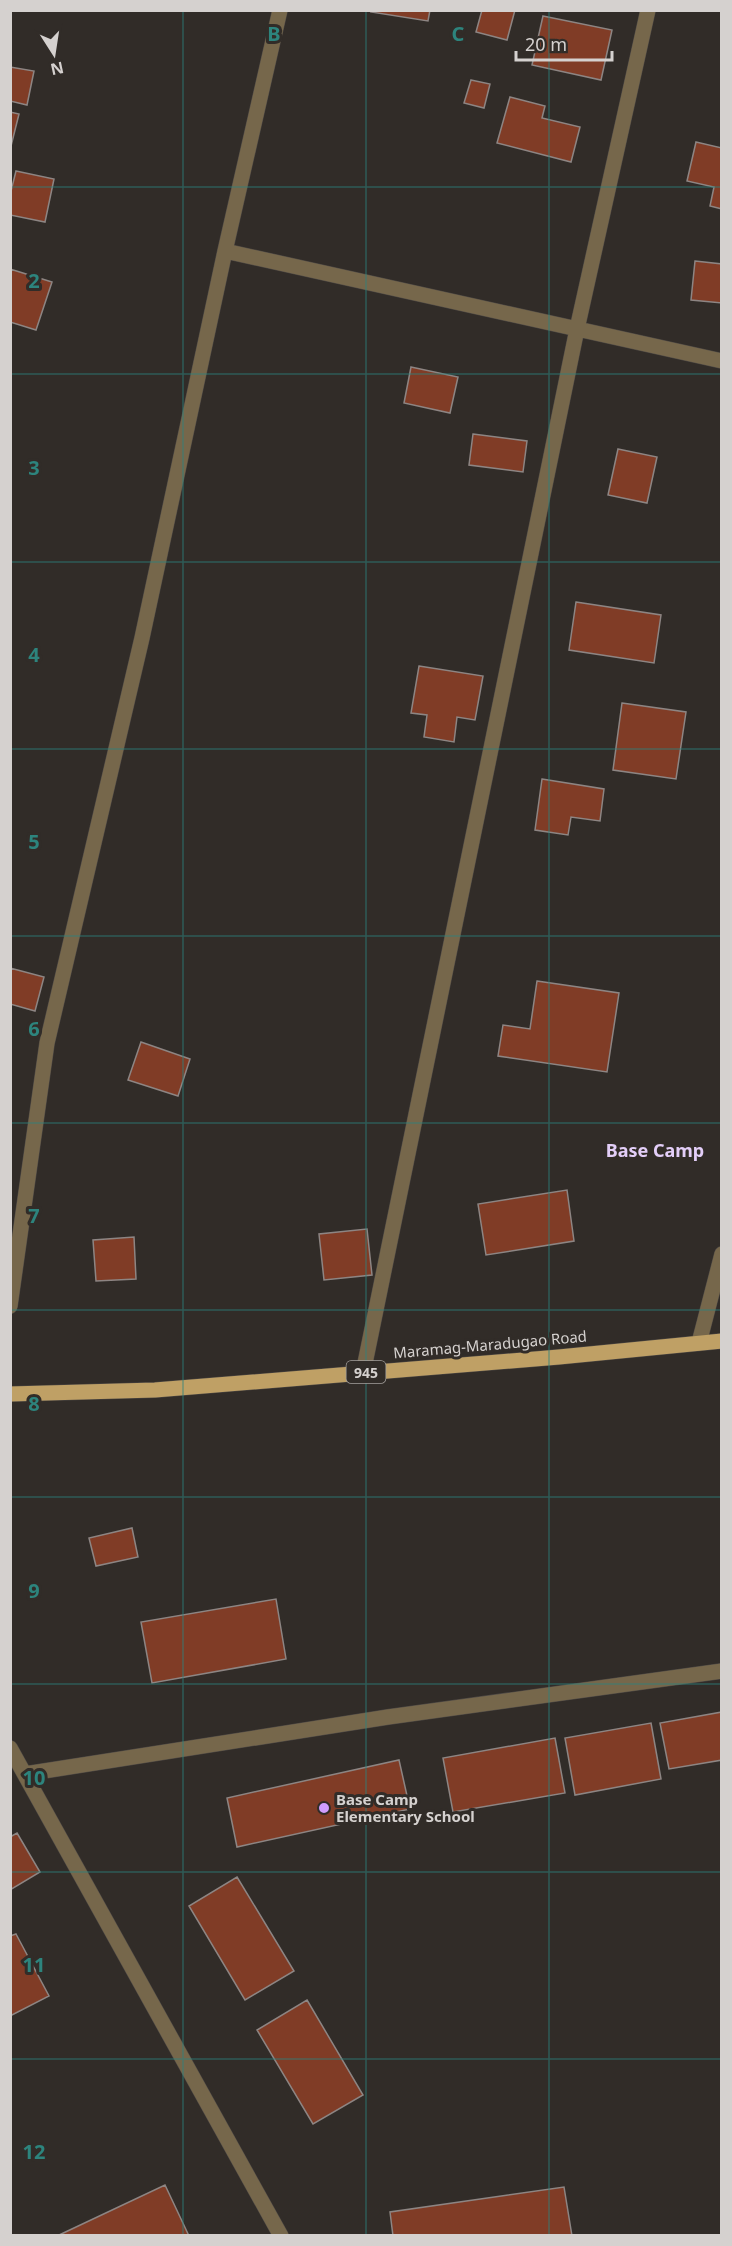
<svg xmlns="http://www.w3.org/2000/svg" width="732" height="2246" viewBox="0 0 732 2246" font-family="'Noto Sans',sans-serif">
<rect width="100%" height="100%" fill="#312c28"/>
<path fill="#803c26" stroke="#8d8583" stroke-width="1.5" d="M372 10H430L428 21 371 12Z
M482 10H515L507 40 476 32Z
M543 16 612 30 601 80 532 65Z
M10 67 34 71 27 105 10 101Z
M471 80 490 84 484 108 464 103Z
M510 97 545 106 542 118 580 127 571 162 497 143Z
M10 112 19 114 10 150Z
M696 142 722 148V209L710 206 714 187 687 181Z
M16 171 54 179 45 222 10 215V195Z
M695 261 722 264V303L691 300Z
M10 269 52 282 36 330 10 322Z
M411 367 458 377 450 413 404 403Z
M473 434 527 441 523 472 469 465Z
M618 449 657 457 647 503 608 495Z
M576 602 661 615 654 663 569 650Z
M419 666 483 676 475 720 457 717 454 742 424 737 427 715 411 713Z
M622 703 686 712 676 779 613 770Z
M542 779 604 789 600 821 571 817 568 835 535 830Z
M10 968 44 977 35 1011 10 1004Z
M537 981 619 993 607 1072 498 1056 503 1025 530 1029Z
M141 1042 190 1059 178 1096 128 1080Z
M567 1190 574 1241 486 1255 478 1204Z
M367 1229 372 1275 324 1280 319 1234Z
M134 1237 136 1279 96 1281 93 1240Z
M132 1528 138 1557 96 1566 89 1538Z
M276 1599 286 1659 152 1683 141 1622Z
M722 1712V1760L669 1769 660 1723Z
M651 1723 661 1779 575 1795 565 1738Z
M555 1738 565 1793 453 1812 443 1758Z
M399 1760 410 1809 237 1847 227 1798Z
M17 1833 40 1872 10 1890V1837Z
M237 1877 294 1971 245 2000 189 1906Z
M16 1934 49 1996 10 2016V1936Z
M307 2000 363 2095 313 2124 257 2030Z
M165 2185 189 2236H57Z
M564 2187 572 2236H393L390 2212Z"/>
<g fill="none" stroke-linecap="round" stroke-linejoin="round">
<defs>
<path id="minor" d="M225 251 722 361
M10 1306 47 1043 142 638 225 251 280 10
M699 1343 722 1254
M363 1373 577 329 648 10
M10 1748 281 2236
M25 1774 388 1717 722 1671"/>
<path id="major" d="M10 1394 155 1390 559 1357 722 1341"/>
</defs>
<use href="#minor" stroke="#4f4a46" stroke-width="16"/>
<use href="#major" stroke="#4f4a46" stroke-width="16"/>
<use href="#minor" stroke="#76674b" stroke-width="15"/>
<use href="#major" stroke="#bfa065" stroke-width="15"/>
</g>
<path fill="none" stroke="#2d847d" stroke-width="1.5" stroke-opacity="0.55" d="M183 10V2236M366 10V2236M549 10V2236M10 187H722M10 374H722M10 562H722M10 749H722M10 936H722M10 1123H722M10 1310H722M10 1497H722M10 1684H722M10 1872H722M10 2059H722"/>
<circle fill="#d09dfe" stroke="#312c28" stroke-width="2" cx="324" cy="1808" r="6"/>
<g text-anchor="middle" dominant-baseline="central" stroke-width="6" stroke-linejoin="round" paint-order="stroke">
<rect fill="#312c28" stroke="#a4a09d" stroke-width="1.5" x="346.5" y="1361" width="39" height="22" rx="4.5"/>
<g font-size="14" font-weight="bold" fill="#d5d1cf">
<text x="366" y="1372">945</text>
</g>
<g font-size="15" fill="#d5d1cf" stroke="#312c28">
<text transform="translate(490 1344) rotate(-5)">Maramag-Maradugao Road</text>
</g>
<g font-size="15" font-weight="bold" fill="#d5d1cf" stroke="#312c28" text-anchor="start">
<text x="336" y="1799">Base Camp<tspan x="336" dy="17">Elementary School</tspan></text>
</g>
<g font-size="18" font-weight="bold" fill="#e3cef8" stroke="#312c28">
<text x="655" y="1150">Base Camp</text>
</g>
</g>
<g font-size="20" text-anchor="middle" font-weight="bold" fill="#2d847d" stroke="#312c28" stroke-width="6" stroke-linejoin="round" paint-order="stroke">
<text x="274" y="41">B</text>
<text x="458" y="41">C</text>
<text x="34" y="288">2</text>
<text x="34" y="475">3</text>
<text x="34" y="662">4</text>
<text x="34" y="849">5</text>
<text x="34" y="1036">6</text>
<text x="34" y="1223">7</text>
<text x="34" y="1411">8</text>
<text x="34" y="1598">9</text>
<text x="34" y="1785">10</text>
<text x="34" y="1972">11</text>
<text x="34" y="2159">12</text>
</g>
<rect width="732" height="2246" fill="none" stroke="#d5d1cf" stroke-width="24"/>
<g transform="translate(54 54) rotate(168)" stroke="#312c28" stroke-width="4.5" paint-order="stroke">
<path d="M0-4.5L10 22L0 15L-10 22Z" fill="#d5d1cf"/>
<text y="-9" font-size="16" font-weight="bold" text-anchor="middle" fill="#d5d1cf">N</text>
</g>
<path d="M516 51v9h96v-9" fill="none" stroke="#d5d1cf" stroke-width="3"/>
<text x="525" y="51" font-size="18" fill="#d5d1cf" stroke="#312c28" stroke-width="4.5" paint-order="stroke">20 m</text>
</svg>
